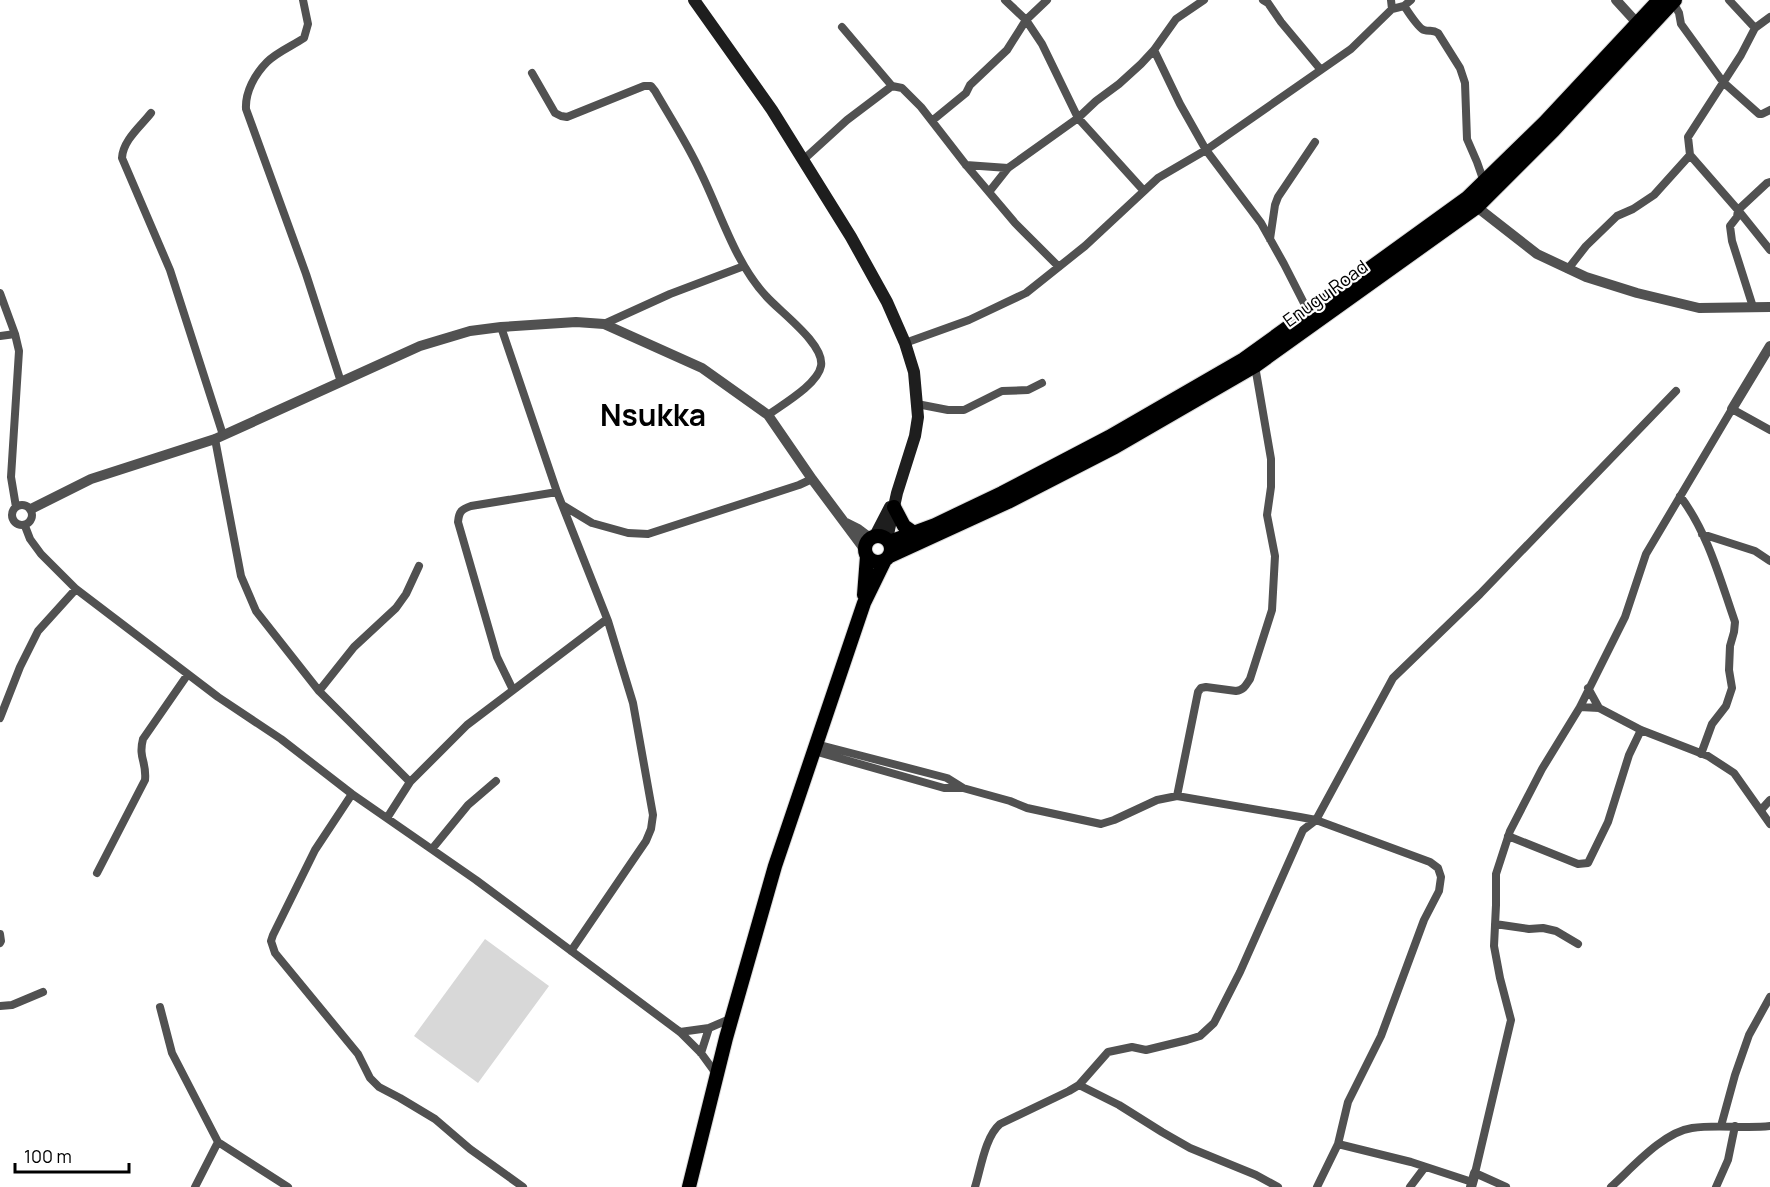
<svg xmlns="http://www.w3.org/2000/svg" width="1770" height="1187" viewBox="0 0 1770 1187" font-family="Manrope,sans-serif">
<rect width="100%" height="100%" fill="#fff"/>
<path fill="#d8d8d8" d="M485 939 549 986 478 1083 414 1036Z"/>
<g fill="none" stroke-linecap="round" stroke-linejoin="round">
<defs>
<path id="primary" d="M894 507 904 526 914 533
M865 549a13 13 0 1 1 26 0a13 13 0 1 1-26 0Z
M889 542 935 525 1002 493 1109 437 1244 359 1467 198 1545 122 1659 0
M888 557 1008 502 1115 447 1255 366 1477 207 1554 130 1675 0
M864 595 867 556
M689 1187 726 1038 775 866 864 603 885 560"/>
</defs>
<use href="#primary" stroke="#dbdbdb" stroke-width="16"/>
<path stroke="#515151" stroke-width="8" d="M303 0 308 24 304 38C292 46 277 52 267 62 255 74 245 92 246 109L306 274 341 382
M1047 0 1026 20 1042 44 1078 118 1144 191
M1263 0 1268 3 1281 22 1321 70
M1391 0 1392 9
M1729 0 1755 28
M1673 2 1679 13 1681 24 1723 82 1759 114H1762L1770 110
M1404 6C1408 11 1418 28 1424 30 1430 32 1432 29 1438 33L1460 68 1465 83 1467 139 1477 162 1484 182
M1770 17 1755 28 1741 55 1688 137 1690 155 1738 210 1770 250
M842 27 892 86
M1154 50 1180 104 1206 150 1261 223 1284 264 1309 313
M532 73 555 113 561 116 567 117 644 86H651L655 91C670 117 687 143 700 171 720 211 735 263 766 296 780 312 825 344 821 366 818 384 783 404 768 415
M151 113C141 126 123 140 122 158L170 270 223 435
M933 120 966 93 970 85 1007 50 1026 20 1005 0
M803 160 847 120 892 86 902 88 921 107 966 165 1015 223 1059 267
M966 165 1008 168
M989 192 1008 168 1078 118 1096 101 1119 84 1141 64 1154 50 1176 19 1204 0
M1270 239 1275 205 1278 197 1315 142
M1568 269 1586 246 1617 216 1633 209 1654 195 1690 155
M0 293 15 334 19 351 11 477 16 507
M1753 307 1732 241 1730 226 1737 217 1738 210 1767 183 1770 182
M604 324 670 294 744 266
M501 327 557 492 608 621 633 703 653 815 651 829 646 841 571 951
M0 336 15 334
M905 343 969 320 1026 293 1085 246 1158 178 1206 150 1351 49 1392 9 1404 6 1411 0
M917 404 948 410H964L1002 391 1028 390 1042 383
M215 439 241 576 256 611 319 691 410 782
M1680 496C1708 533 1720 579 1735 622L1734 632 1730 646 1729 670 1732 688 1726 706 1712 724 1701 754
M12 515a10 10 0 1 1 20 0a10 10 0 1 1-20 0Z
M564 506 592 523 628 533 648 534 799 485 812 479
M25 526 30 539 41 554 76 589 218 697 281 739 352 794 476 880 680 1032 701 1053 717 1075
M1702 534 1755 551 1770 561
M1588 688 1599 708
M513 690 497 657 458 522C459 511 462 509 471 506L557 492
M319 691 354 647 396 608 406 594 419 566
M1580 707 1599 708 1641 730 1708 756 1734 773 1770 824
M0 718 20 667 38 631 76 589
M816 744 947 778 963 788 1010 801 1027 808 1101 824 1114 820 1157 800 1177 796 1300 817 1316 820 1430 862 1438 868 1441 877 1439 891 1424 920 1381 1036 1348 1102 1338 1144 1317 1187
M814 751 944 788H962
M352 794 315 850 273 935 271 941 275 953 358 1054 370 1078 379 1087 400 1098 435 1119 470 1149 523 1187
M1177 796 1198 692 1201 688 1206 687 1236 691C1244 690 1246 685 1250 679L1272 610 1275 556 1267 515 1271 487V459L1255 366
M1761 810 1770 800
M387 818 410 782 467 725 607 619
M1508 836 1578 864 1588 863 1608 822 1629 755 1641 730
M432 849 468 805 496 781
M97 873 145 780C147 762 138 758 143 739L188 674
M1495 924 1529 929 1543 928 1556 931 1578 944
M0 934 1 941 0 943
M0 1006 12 1005 43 992
M160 1007 172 1053 218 1142 195 1187
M680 1032 709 1028 732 1018
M701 1053 709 1028
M1079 1085 1119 1105 1162 1132 1190 1148 1256 1175 1278 1187
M1721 1126 1735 1075 1749 1035 1770 997
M218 1142 288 1187
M1338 1144 1411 1162 1472 1182
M975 1187C981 1168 985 1137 1000 1124L1069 1091 1079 1085 1108 1052 1132 1047 1146 1050 1187 1040 1200 1036 1214 1023 1240 972 1303 830 1316 820 1393 678 1480 594 1676 391
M1410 1187 1425 1167
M1506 1187 1475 1173 1511 1020 1500 978 1494 946 1496 905V874L1510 831 1542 769 1580 707 1625 617 1646 554 1732 409 1770 430
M1611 1187C1632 1168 1663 1132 1692 1128 1718 1124 1744 1129 1770 1126
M1716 1187 1728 1160 1735 1126"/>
<path stroke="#515151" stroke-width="10" d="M1616 0 1637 23
M1473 204 1537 254 1586 277 1637 293 1699 308 1770 307
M1732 409 1770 346
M31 509 91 479 215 439 420 346 470 331 501 327 576 322 604 324 702 368 768 415 812 479 865 550
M846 523 858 529 870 538
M1471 1187 1475 1173"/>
<path stroke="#1e1e1e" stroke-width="12" d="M694 0 772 110 851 237 887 302 905 343 914 372 918 417 915 436 897 493 887 539
M875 536 890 507"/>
<use href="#primary" stroke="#000" stroke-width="14"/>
</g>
<g text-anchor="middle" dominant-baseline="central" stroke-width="4.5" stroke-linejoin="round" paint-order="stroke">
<g font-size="18" fill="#000" stroke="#fff">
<text transform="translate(1325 293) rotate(-36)">Enugu Road</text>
</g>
<g font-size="30" font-weight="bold" fill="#000" stroke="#fff">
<text x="653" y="414">Nsukka</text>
</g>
</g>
<path d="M15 1163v9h114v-9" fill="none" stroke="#000000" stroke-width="3"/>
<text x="24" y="1163" font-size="18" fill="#000000" stroke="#ffffff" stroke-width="4.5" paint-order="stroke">100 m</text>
</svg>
